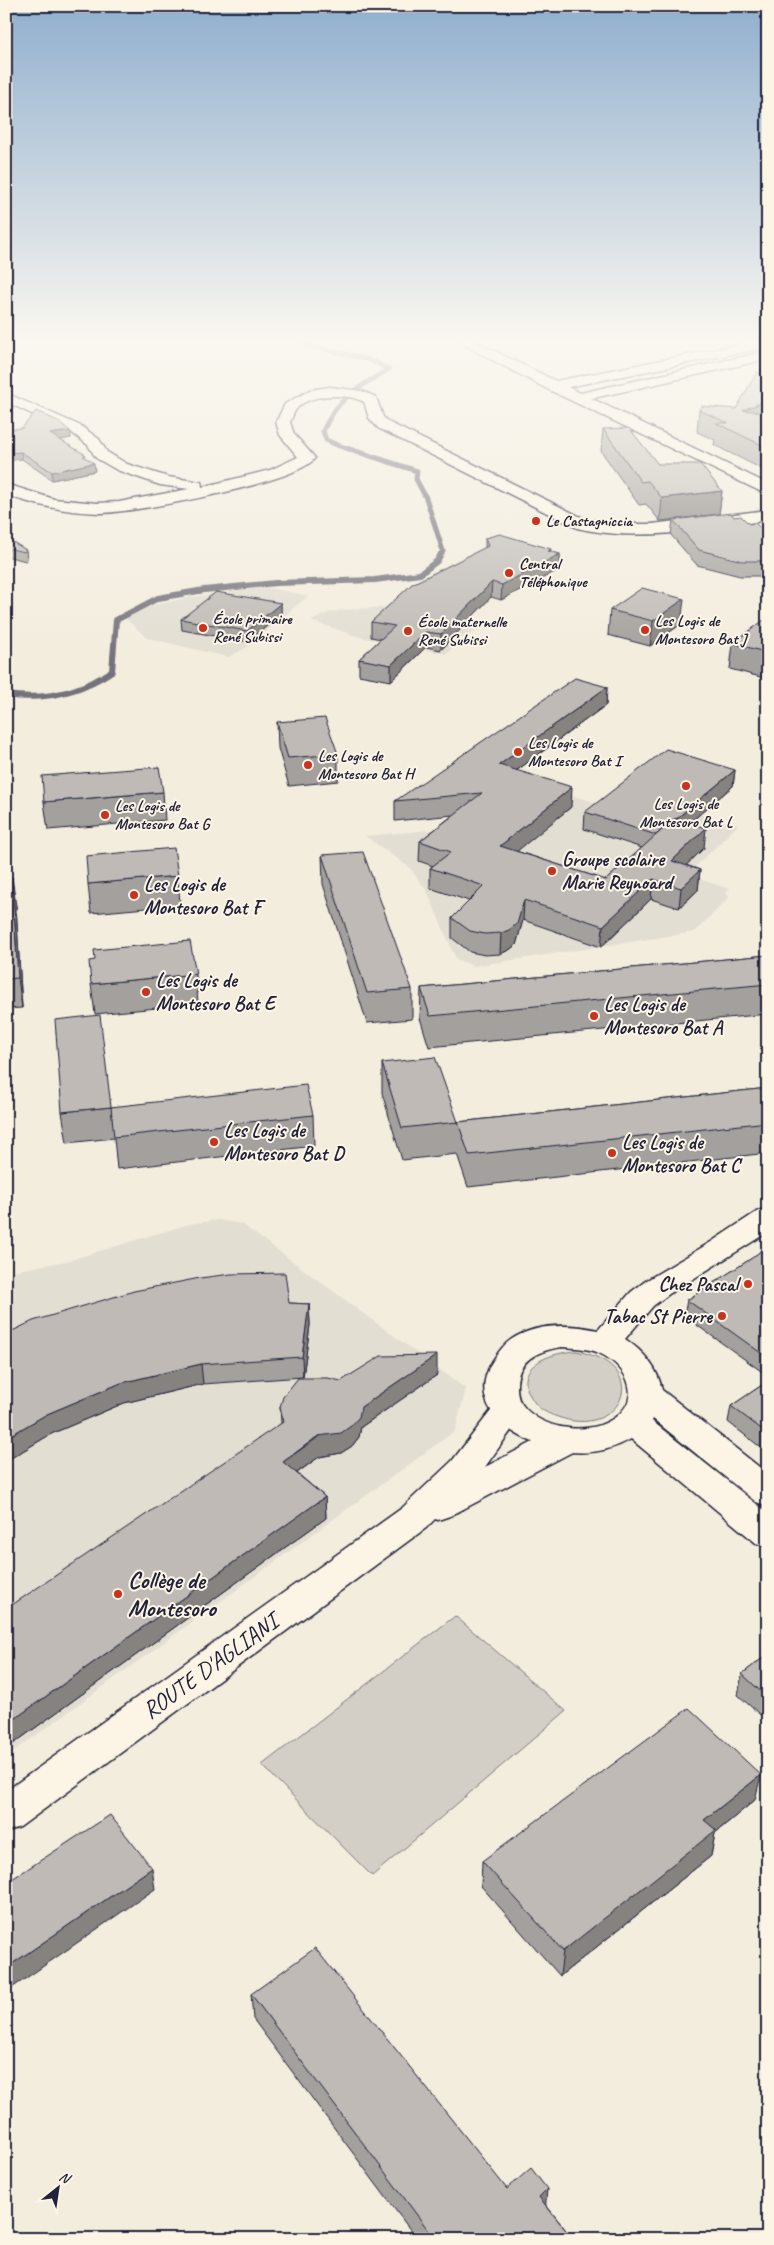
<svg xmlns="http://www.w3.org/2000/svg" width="774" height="2245" viewBox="0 0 774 2245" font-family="Caveat,sans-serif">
<rect width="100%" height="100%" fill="#f3edde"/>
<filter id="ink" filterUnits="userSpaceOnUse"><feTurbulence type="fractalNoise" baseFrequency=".02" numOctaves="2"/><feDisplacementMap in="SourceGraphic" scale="10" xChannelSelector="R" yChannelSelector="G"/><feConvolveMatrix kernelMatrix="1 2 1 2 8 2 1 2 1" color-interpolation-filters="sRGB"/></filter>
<g filter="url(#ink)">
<path fill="#e3ded2" d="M264 587 308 596 246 648 228 657 147 638 124 617 146 607 186 598Z
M401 606 493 624 459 639 447 654 360 637 311 621 327 613 342 610Z
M527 782 621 810 638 795 738 825 687 875 730 889 725 894 730 896 695 932 474 966 456 959 427 891 409 867 365 836 474 826Z
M218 1220 242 1224 466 1389 455 1431 6 1757V1272L67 1261 189 1224Z"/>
<path fill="#d4cfc6" stroke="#7b7880" d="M576 1351C656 1366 621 1438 561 1418 551 1415 541 1411 535 1403 508 1368 547 1353 576 1351Z
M455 1616 566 1711 372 1876 262 1765Z"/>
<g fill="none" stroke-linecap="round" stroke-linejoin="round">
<path stroke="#75727b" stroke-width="5" d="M301 341 310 346 367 359 389 369C357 389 339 395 323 431L326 440 337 445 417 471 416 479 426 498 443 551 441 555"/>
<path stroke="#75727b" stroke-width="6" d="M6 695C45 701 79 693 112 671L116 620 158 598 204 590 276 583 375 580 420 574 437 561 441 554"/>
<defs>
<path id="minor" d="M768 351V359L576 402 569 398 576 394Z
M330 387 362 391 376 397 383 417 388 422 587 520 629 524H652L768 510V520C705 529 640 543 577 528L378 428 369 418 364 402C347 393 307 393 295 411 293 414 292 419 290 422L294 434 315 458C298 483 133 513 99 513 67 512 37 506 6 495V484L54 499 97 503 119 502 189 489 160 485 117 470 96 458 88 445 71 432 6 402V393L81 426 99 439 107 452 127 464 168 477 201 482 202 487 270 470 298 457 280 435 276 422 285 404 310 390Z
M509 1399 521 1403 525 1411 485 1467 554 1431 566 1428 578 1431 583 1440 578 1449 450 1516 438 1520 435 1519 426 1528 20 1827 6 1832V1791L402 1508 452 1461 497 1403Z"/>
<path id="major" d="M457 341H474L556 381 757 341H768V347L568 387 768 484V495L547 389Z
M768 1208V1232L669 1294 653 1306 625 1339C643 1351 658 1368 662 1390L768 1474V1506L756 1502 653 1419 652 1421 768 1513V1547L756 1543 631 1439C605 1454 578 1456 550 1448 511 1437 466 1407 492 1362 498 1353 503 1345 512 1339 537 1323 570 1324 598 1330L631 1292 647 1280 711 1242 758 1211ZM562 1347C574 1348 588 1348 599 1353 629 1367 644 1400 611 1420 585 1436 539 1429 521 1403 517 1398 517 1390 517 1384 518 1359 540 1350 562 1347Z"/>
</defs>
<use href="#minor" stroke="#22223b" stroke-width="3"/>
<use href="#major" stroke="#22223b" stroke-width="3"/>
<use href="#minor" fill="#fcf5e5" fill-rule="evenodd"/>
<use href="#major" fill="#fcf5e5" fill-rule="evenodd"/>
</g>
<path fill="#a4a09d" stroke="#22223b" d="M768 375V472L714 445 715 440 697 432 699 410 736 409Z
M603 429 658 464 722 491 719 514 660 521 646 504 639 505 601 451Z
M6 430 70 431 71 438 60 440 86 458 95 471 52 480 22 459Z
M734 517 749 524 768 535V583L761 576H740L697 565 671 535 673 520Z
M6 538 26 550 27 559 26 561 6 556Z
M485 538 551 552 560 554V569L501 600 491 597 441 650 426 647 391 681 359 675V659L381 639 371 637V622L485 548Z
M281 603V614L248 642 182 630 181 619Z
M610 610 681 624 650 646 608 635Z
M768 621V679L730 669 733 643Z
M607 687 606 705 516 771 571 807 516 851 606 880 642 848 584 829 585 812 735 770 733 786 689 823 704 848 686 865 700 870 698 890 679 908 651 899 601 947 523 920 516 945 509 950 500 954 485 955 470 952 452 938V918L469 901 430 888V868L433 866 419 861 420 841 453 815 395 821V801Z
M277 722 338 754V781L289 786 278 748Z
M163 792 165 820 48 830 44 802Z
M322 855 412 989V1019L367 1023 323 884Z
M178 876 180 905 91 913 88 884Z
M6 878 16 906 22 1008 6 1009Z
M768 955V1014L429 1047 420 1018 421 988Z
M196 974 198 1004 95 1014 91 984Z
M382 1063 458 1122 768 1088V1153L468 1187 457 1154 402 1160 382 1093Z
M111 1107 313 1115 314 1146 117 1169 114 1138 67 1143 62 1112Z
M768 1245V1376L684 1316 687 1300 752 1258Z
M289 1303 309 1304 310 1325 303 1377 203 1384 124 1403 51 1434 6 1461V1334Z
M437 1375 361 1427 359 1437 352 1446 341 1453 319 1457 297 1473 325 1497 326 1518 6 1749 281 1423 280 1407 341 1381Z
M768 1381V1453L728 1422 731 1406Z
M768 1654V1722L738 1695 742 1674Z
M755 1800 715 1833 711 1856 560 1976 481 1886 482 1861Z
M251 1994 507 2189 546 2205 573 2239H417L253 2019Z"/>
<path fill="#86827f" stroke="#22223b" d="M768 400V421L743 410Z
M70 431 71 438 51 442 50 434Z
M21 452 22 459 6 461V453Z
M94 463 95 471 52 480V472Z
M722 491 719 514 660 521 662 498Z
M551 549V560L560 554V569L501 600 502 585 548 551Z
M492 582 491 597 441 650V634Z
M684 599 681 624 650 646 653 621Z
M281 603V614L248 642 247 631Z
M426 632V647L391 681V665Z
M607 687 606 705 498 784 499 765Z
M735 770 733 786 655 852 657 835Z
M572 787 571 807 499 866 500 846Z
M706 828 704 848 670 881 672 861Z
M700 870 698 890 679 908 681 888Z
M12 877 16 906 22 1008 18 978Z
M653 879 651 899 601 947 603 926Z
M524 900 523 920 516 945 509 950 500 954 501 933Z
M309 1304 310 1325 303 1377 302 1357Z
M768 1304V1318L760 1309Z
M437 1355V1375L361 1427 359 1437 352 1446 341 1453 319 1457 284 1482 283 1462 361 1407Z
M201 1364 203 1384 124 1403 51 1434 6 1461V1438L47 1414 121 1383Z
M325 1497 326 1518 6 1749V1725Z
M761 1775 755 1800 715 1833 711 1856 560 1976 563 1951 704 1820Z
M152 1868 155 1889 6 1992V1968Z
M547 2189 545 2213 539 2197Z"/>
<path fill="#bfbab6" stroke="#22223b" d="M757 372 768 375V400L743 410 768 413V448L716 423H728L699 410 701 406 736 409Z
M36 411 58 421 70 431 50 434 86 455 83 456 94 463 52 472 21 452 6 453V430L22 428Z
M629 428 658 464H700L722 491 662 498 648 481 641 482 603 429Z
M731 513 734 517 741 516 749 524 755 523 768 535V566L763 561H742L699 550 673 520Z
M500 534 551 549 548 551 560 554 502 585 492 582 441 634 426 632 391 665 359 659 395 626 371 622 412 584 488 546 485 538Z
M6 538 26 550 25 552 6 548Z
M642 588 684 599 653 621 610 610Z
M216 592 281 603 247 631 181 619Z
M764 620 768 621V653L733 643Z
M575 678 607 687 499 765 572 787 500 846 606 880 674 819 706 828 672 861 700 870 681 888 653 879 603 926 524 900 517 924 509 930 501 933 485 934 470 931 452 918 484 886 430 868 451 852 420 841 482 793 395 801Z
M325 718 338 754 288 758 277 722Z
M666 749 735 770 676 819H674L656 835 585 812Z
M159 767 163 792 44 802 42 776Z
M174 848 178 876 88 884 86 856Z
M363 852 412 989 367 993 322 855Z
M12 877 18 978 6 979V878Z
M190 941 196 974 91 984 89 961 95 960 94 950Z
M768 955V984L430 1016 421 988Z
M100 1015 111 1107 62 1112 55 1020Z
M435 1057 458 1122 402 1128 382 1063Z
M306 1085 313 1115 114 1137 111 1107Z
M768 1088V1122L469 1155 458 1122Z
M768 1245V1304L760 1309 768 1315V1358L687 1300 752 1258Z
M285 1273 289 1303 309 1304 302 1357 201 1364 121 1383 47 1414 6 1438V1334L33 1321 134 1291 200 1278 231 1274Z
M437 1355 361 1407 359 1417 351 1426 341 1433 318 1436 283 1462 325 1497 6 1725V1609L283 1422 280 1407 283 1397 298 1378H328L341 1381 381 1356Z
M768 1381V1434L731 1406Z
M768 1654V1698L742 1674Z
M689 1708 761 1775 704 1820 716 1830 563 1951 482 1861Z
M110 1815 152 1868 6 1968V1883Z
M315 1948 507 2189 531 2168 547 2189 539 2197 573 2239H435L251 1994Z"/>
</g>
<linearGradient id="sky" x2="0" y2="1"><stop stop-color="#90afce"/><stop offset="0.52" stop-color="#faf7f0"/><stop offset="1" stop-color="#faf7f0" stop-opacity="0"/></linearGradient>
<rect width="774" height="656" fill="url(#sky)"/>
<g fill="#c8321e" stroke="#fcf5e5" stroke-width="2">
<circle cx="536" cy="521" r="5"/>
<circle cx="509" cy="573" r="5"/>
<circle cx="203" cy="628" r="5"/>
<circle cx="645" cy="630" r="5"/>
<circle cx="408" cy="631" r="5"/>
<circle cx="518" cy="752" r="5"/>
<circle cx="308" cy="765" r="5"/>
<circle cx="686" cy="786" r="5"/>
<circle cx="105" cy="815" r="5"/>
<circle cx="552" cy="871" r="5"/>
<circle cx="134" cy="895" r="5"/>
<circle cx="146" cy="992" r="5"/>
<circle cx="594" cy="1016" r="5"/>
<circle cx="214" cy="1142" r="5"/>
<circle cx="612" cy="1153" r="5"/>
<circle cx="748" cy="1284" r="5"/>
<circle cx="722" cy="1316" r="5"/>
<circle cx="118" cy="1594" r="5"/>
</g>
<g text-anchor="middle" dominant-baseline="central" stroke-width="4" stroke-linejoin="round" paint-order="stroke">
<g font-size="16" font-weight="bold" fill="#22223b" stroke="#fcf5e5" text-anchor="start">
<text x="546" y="521">Le Castagniccia</text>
<text x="519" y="564">Central<tspan x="519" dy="18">Téléphonique</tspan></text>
<text x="213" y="619">École primaire<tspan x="213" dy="18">René Subissi</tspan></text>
<text x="655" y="621">Les Logis de<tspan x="655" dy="18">Montesoro Bat J</tspan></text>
<text x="418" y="622">École maternelle<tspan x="418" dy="18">René Subissi</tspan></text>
<text x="528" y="743">Les Logis de<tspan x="528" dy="18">Montesoro Bat I</tspan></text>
<text x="318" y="756">Les Logis de<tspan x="318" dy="18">Montesoro Bat H</tspan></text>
<text x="686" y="804" text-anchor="middle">Les Logis de<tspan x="686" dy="18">Montesoro Bat L</tspan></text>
<text x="115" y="806">Les Logis de<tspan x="115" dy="18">Montesoro Bat G</tspan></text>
</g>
<g font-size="20" font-weight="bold" fill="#22223b" stroke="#fcf5e5" text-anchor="start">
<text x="562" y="859">Groupe scolaire<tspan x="562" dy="23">Marie Reynoard</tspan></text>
<text x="144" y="884">Les Logis de<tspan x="144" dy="23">Montesoro Bat F</tspan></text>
<text x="156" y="980">Les Logis de<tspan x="156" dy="23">Montesoro Bat E</tspan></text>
<text x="604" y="1004">Les Logis de<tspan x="604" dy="23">Montesoro Bat A</tspan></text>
<text x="224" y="1130">Les Logis de<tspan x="224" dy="23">Montesoro Bat D</tspan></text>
<text x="622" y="1142">Les Logis de<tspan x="622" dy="23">Montesoro Bat C</tspan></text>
<text x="738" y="1284" text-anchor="end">Chez Pascal</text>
<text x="712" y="1316" text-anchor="end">Tabac St Pierre</text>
</g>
<g font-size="24" font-weight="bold" fill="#22223b" stroke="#fcf5e5" text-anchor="start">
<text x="128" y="1580">Collège de<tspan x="128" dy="28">Montesoro</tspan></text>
</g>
<g font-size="24" fill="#22223b" stroke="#fcf5e5">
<text transform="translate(210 1666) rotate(-36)">ROUTE D'AGLIANI</text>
</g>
</g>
<rect width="774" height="2245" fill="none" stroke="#fcf5e5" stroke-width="25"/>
<rect x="12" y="12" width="749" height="2220" fill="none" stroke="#22223b" stroke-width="2" filter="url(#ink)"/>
<g transform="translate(58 2188) rotate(30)" stroke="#fcf5e5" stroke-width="4" paint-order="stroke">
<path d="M0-4L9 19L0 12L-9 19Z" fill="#22223b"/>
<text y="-8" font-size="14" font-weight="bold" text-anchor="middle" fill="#22223b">N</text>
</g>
</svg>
